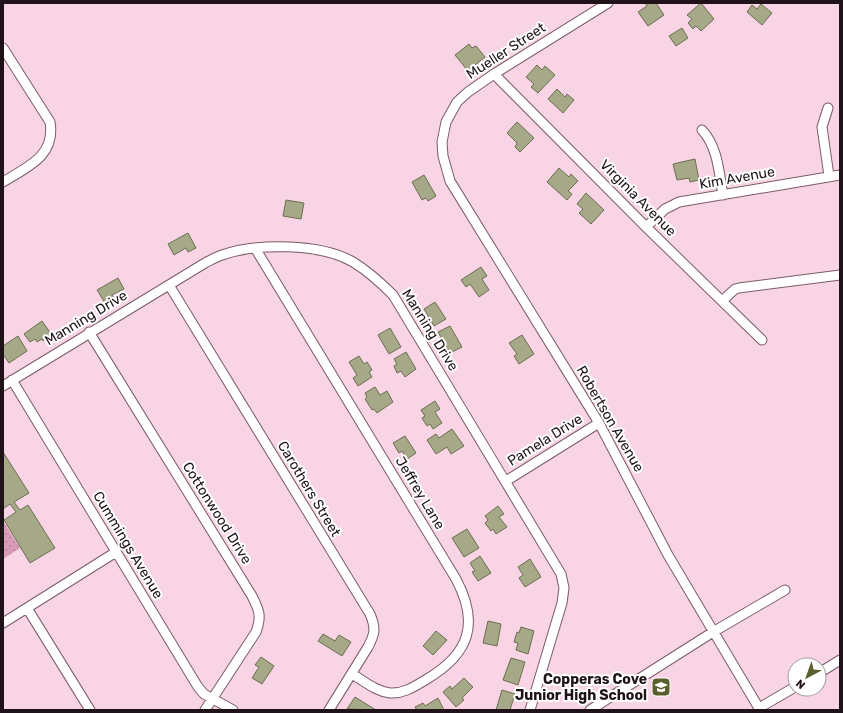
<svg xmlns="http://www.w3.org/2000/svg" width="843" height="713" viewBox="0 0 843 713" font-family="Rubik,sans-serif">
<defs>
<pattern id="green-dots" width="8" height="8" patternUnits="userSpaceOnUse"><rect width="8" height="8" fill="#d89bb8"/><path d="M2 2h.1M6 6h.1" fill="none" stroke="#b9849d" stroke-width="1.8" stroke-linecap="round"/></pattern>
</defs>
<rect width="100%" height="100%" fill="#f9d4e5"/>
<path fill="url(#green-dots)" d="M3 521 20 548 3 559Z"/>
<path fill="#a5a988" stroke="#6b6e4f" d="M645 3H656L664 15 648 26 638 12 647 6Z
M701 3 714 19 701 31 696 26 693 29 688 23 692 19 687 15Z
M761 4 772 13 762 25 747 12 752 5 757 9Z
M682 28 688 38 676 46 669 36Z
M469 44 472 48 476 46 485 57 468 71 455 55Z
M537 65 542 70 545 66 555 75 538 93 531 87 534 84 526 77Z
M557 89 565 97 567 94 574 100 563 113 548 99Z
M517 122 534 138 520 152 515 147 517 143 507 133Z
M695 159 699 180 690 182 689 178 677 180 673 164Z
M559 168 569 177 571 174 578 181 568 191 572 194 567 200 547 182Z
M424 175 436 196 428 201 426 198 422 200 412 182Z
M586 193 604 210 591 224 579 213 583 209 577 204Z
M286 200 304 203 301 219 283 216Z
M188 233 196 248 188 252 186 248 174 255 168 244Z
M481 267 487 276 482 279 489 290 479 297 470 284 466 287 461 280Z
M118 278 124 289 112 295 114 298 105 303 97 290Z
M435 302 446 319 434 326 424 309Z
M42 321 52 335 43 341 42 339 37 342 35 339 30 342 24 334Z
M450 326 462 347 450 353 438 332Z
M390 328 401 347 389 354 378 335Z
M522 335 534 354 519 364 514 356 517 354 509 343Z
M18 336 27 351 9 363 3 354V346Z
M406 352 416 369 405 377 401 371 397 373 394 366 397 364 394 359Z
M359 356 364 364 367 362 372 370 369 372 372 377 358 386 353 378 357 375 349 362Z
M375 387 380 395 387 391 393 402 377 413 374 409 372 410 365 399 367 397 365 393Z
M435 401 440 409 435 412 442 423 433 429 430 424 427 426 422 418 425 416 421 410Z
M452 429 464 446 451 454 447 447 436 454 427 440 436 434 439 438Z
M405 436 416 453 407 459 402 451 399 453 393 443Z
M3 452 29 493 14 502 20 510 28 505 55 548 30 563 4 520 16 512 10 504 3 509Z
M498 506 504 514 499 517 507 527 496 534 493 529 491 531 485 523 488 520 485 516Z
M467 529 479 548 464 557 452 538Z
M480 556 491 573 478 581 472 572 475 571 470 563Z
M530 559 541 577 525 587 519 578 523 575 518 567Z
M488 621 501 624 497 646 483 643Z
M521 627 534 631 528 654 516 650 518 643 514 642 517 632 519 633Z
M436 631 447 640 433 655 423 646Z
M323 634 335 641 339 635 351 642 342 656 318 641Z
M261 657 274 666 262 684 252 678 259 667 255 665Z
M511 658 525 662 518 685 503 680Z
M464 678 473 687 462 698 464 700 456 707 443 692 450 686 452 689Z
M502 690 515 694 510 710H496Z
M355 697 376 710 347 709Z
M438 698 444 710H417L415 707 423 703 425 706Z"/>
<g fill="none" stroke-linecap="round" stroke-linejoin="round">
<defs>
<path id="minor" d="M608 3 494 74 468 92 457 102 446 122 442 142 443 156 450 181 599 423 668 555 760 710
M3 48 50 122C56 156 27 167 3 182
M494 74 646 227 762 340
M828 108 822 127 829 176
M702 130C718 147 719 173 723 195
M646 227 665 209 679 202 840 175
M255 248 456 579C480 624 469 654 427 679 415 686 404 694 390 693 375 691 364 681 352 674
M169 285 370 614C376 628 375 634 368 647L329 710
M722 301 735 289 739 288 840 275
M89 332 252 596C259 610 262 616 256 632L205 710
M12 380 198 687 204 694 233 710
M3 386 205 263C211 260 216 257 222 255 256 243 321 243 353 262 368 271 381 283 393 295L561 574 564 588 562 603 530 710
M506 481 599 423
M27 608 90 710
M3 623 116 552
M819 673 840 660
M759 708 795 687
M590 710 713 632 785 590"/>
</defs>
<use href="#minor" stroke="#7b5b6a" stroke-width="11"/>
<use href="#minor" stroke="#fff" stroke-width="9"/>
</g>
<defs>
<symbol id="school-square" viewBox="-11 -11 22 22"><rect x="-9" y="-9" width="18" height="18" rx="4" fill="#5b5f2d" stroke="#fff"/><path d="M0-5L7-2L0 1L-7-2ZM-4 1L0 2.5L4 1V4Q0 6-4 4Z" fill="#fff"/></symbol>
</defs>
<g fill-rule="evenodd">
<use href="#school-square" x="650" y="676" width="22" height="22"/>
</g>
<g text-anchor="middle" dominant-baseline="central" stroke-width="4" stroke-linejoin="round" paint-order="stroke">
<g font-size="14" fill="#1f1218" stroke="#fff">
<text transform="translate(506 51) rotate(-33)">Mueller Street</text>
<text transform="translate(737 178) rotate(-10)">Kim Avenue</text>
<text transform="translate(638 198) rotate(45)">Virginia Avenue</text>
<text transform="translate(86 318) rotate(-31)">Manning Drive</text>
<text transform="translate(430 330) rotate(58)">Manning Drive</text>
<text transform="translate(610 419) rotate(60)">Robertson Avenue</text>
<text transform="translate(545 440) rotate(-32)">Pamela Drive</text>
<text transform="translate(309 489) rotate(59)">Carothers Street</text>
<text transform="translate(420 493) rotate(59)">Jeffrey Lane</text>
<text transform="translate(217 513) rotate(58)">Cottonwood Drive</text>
<text transform="translate(128 545) rotate(59)">Cummings Avenue</text>
</g>
<g font-size="14" font-weight="bold" fill="#1f1218" stroke="#fff" text-anchor="end">
<text x="647" y="679">Copperas Cove<tspan x="647" dy="16">Junior High School</tspan></text>
</g>
</g>
<rect width="843" height="713" fill="none" stroke="#1f1218" stroke-width="8"/>
<g transform="translate(807 677) rotate(221)"><circle r="19" fill="#ffffff" stroke="#a5a0a3"/>
<path d="M0-3L7 15L0 10L-7 15Z" fill="#5b5f2d"/>
<text y="-6" font-size="11" font-weight="bold" text-anchor="middle" fill="#1f1218">N</text>
</g>
</svg>
